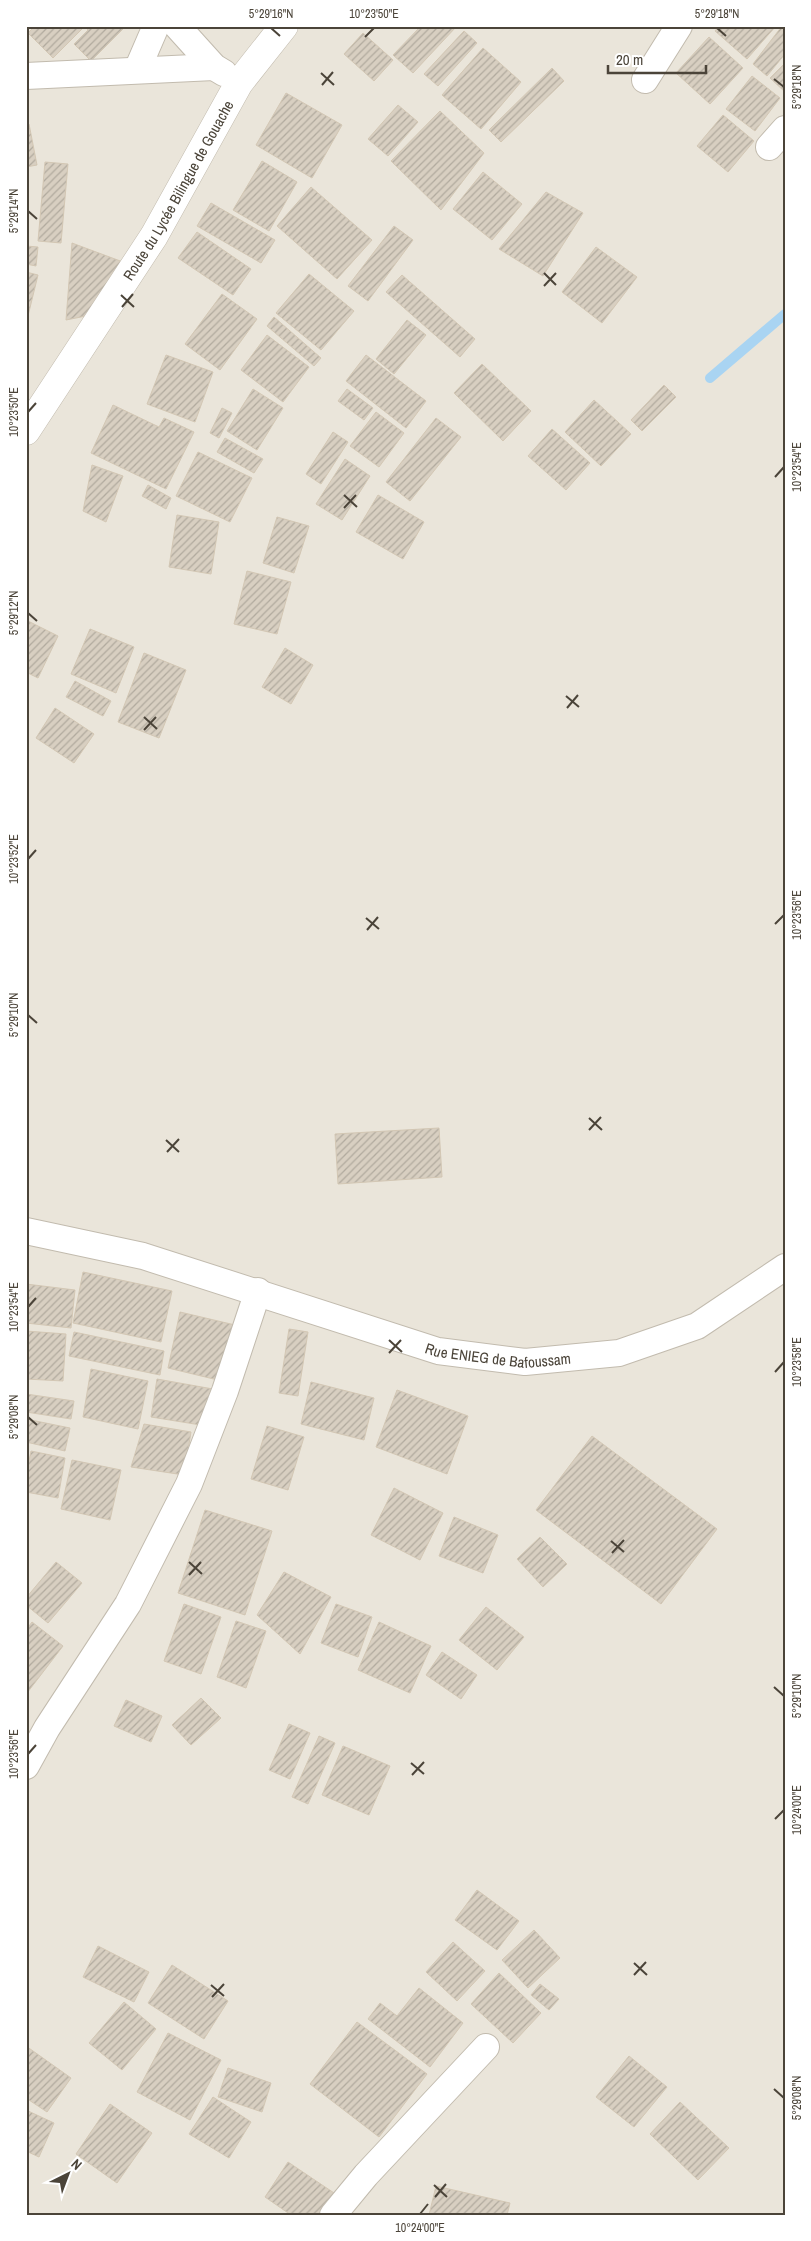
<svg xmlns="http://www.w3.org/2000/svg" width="811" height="2241" viewBox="0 0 811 2241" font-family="'Archivo Narrow',sans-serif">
<defs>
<pattern id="building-hatch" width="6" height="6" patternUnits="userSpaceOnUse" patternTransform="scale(1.25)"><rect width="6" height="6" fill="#d8cfc1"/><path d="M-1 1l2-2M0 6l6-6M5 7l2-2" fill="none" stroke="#b1aa9e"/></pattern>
</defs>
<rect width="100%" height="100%" fill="#f6f3ec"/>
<path fill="#eae5da" d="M26 26H785V2215H26Z"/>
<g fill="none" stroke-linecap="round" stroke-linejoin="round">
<path stroke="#a9d4f2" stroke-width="10" d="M710 378 785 314"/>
</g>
<path fill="url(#building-hatch)" stroke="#d3c7b4" d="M35 26H80L82 29 53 58 28 33Z
M85 26H126L91 61 74 44 88 30Z
M421 26 456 27 413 73 393 55Z
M719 26H776L747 59 715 31Z
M782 26 785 28V54L767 76 753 64Z
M464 31 477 43 438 86 424 74Z
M363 33 393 60 374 81 344 54Z
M709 37 743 68 710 104 676 73Z
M483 48 521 82 481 129 442 95Z
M785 63V92L770 78Z
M552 68 564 81 501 142 489 130Z
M752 76 780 98 755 131 726 109Z
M286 93 342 125 312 178 256 145Z
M398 105 418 122 388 156 368 139Z
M440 111 484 153 441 210 391 161Z
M723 115 754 141 728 172 697 146Z
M26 124H29L37 165 26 167Z
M262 161 297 182 269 231 233 210Z
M45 162 68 164 61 243 38 241Z
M483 172 522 204 492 240 453 209Z
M311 187 372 240 337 279 277 226Z
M546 192 583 213 543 276 499 249Z
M211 203 275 240 261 263 197 226Z
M394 226 413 240 368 301 348 286Z
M197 232 251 269 233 295 178 258Z
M72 243 123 262 86 316 66 320Z
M26 246 38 247 36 266 26 264Z
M596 247 637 277 602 323 562 292Z
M26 272 38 275 26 324Z
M309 274 354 311 321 350 276 313Z
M402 275 475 339 460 357 386 292Z
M222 294 257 319 220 370 185 344Z
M274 317 321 358 314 366 267 326Z
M407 320 426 335 394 374 376 359Z
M267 335 309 367 283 402 241 370Z
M166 355 213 372 195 422 147 404Z
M366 355 426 401 406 428 346 381Z
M482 364 531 411 503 441 454 393Z
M664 385 676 397 642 431 631 420Z
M253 389 283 408 257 450 227 431Z
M347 389 373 408 364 420 338 401Z
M594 400 631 434 601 466 565 432Z
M113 405 159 427 164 418 194 432 166 489 91 453Z
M222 408 232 413 219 438 210 433Z
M376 412 404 433 379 467 350 446Z
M436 418 461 437 410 501 386 482Z
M552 429 590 463 566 490 528 456Z
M333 432 348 442 321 484 306 474Z
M225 438 263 459 254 473 217 452Z
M198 452 252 478 230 522 176 496Z
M345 459 370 476 342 520 316 504Z
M92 465 123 476 106 522 83 511Z
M148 485 171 498 166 509 142 496Z
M378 495 424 522 403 559 356 532Z
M177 515 219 522 211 574 169 567Z
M277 517 309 526 294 573 263 563Z
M247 571 291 582 277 634 234 624Z
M26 620 58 636 38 678 26 672Z
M90 629 134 647 116 693 71 674Z
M285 648 313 665 291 704 262 687Z
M144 653 186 670 159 738 118 722Z
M75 681 111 701 103 716 66 697Z
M55 708 94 734 74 763 36 738Z
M439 1128 442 1177 338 1184 335 1134Z
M83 1272 172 1291 161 1342 73 1323Z
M26 1284 75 1290 71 1328 26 1323Z
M180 1312 235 1325 222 1381 168 1368Z
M289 1329 308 1332 298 1396 279 1393Z
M26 1331 66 1334 63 1381 26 1379Z
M74 1332 164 1351 160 1375 69 1356Z
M91 1369 148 1381 138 1429 83 1417Z
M157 1379 213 1389 207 1426 151 1417Z
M311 1382 374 1398 364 1440 301 1424Z
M397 1390 468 1416 447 1474 376 1447Z
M26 1394 74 1401 71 1419 26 1412Z
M26 1419 70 1428 65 1451 26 1442Z
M144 1424 191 1432 184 1475 131 1467Z
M267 1426 304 1437 288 1490 251 1479Z
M592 1436 717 1529 661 1604 536 1510Z
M31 1451 65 1458 58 1498 26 1492V1476Z
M72 1460 121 1470 110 1520 61 1509Z
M394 1488 443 1513 420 1560 371 1535Z
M205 1510 272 1531 245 1615 178 1593Z
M454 1517 498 1535 483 1573 439 1556Z
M540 1537 567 1564 543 1587 517 1559Z
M56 1562 82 1583 48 1623 26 1605V1598Z
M284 1572 331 1597 300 1654 257 1615Z
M184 1604 221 1617 201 1674 164 1661Z
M336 1604 372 1617 358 1657 321 1643Z
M486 1607 524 1637 497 1670 459 1640Z
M236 1621 266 1631 246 1688 217 1677Z
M32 1622 63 1646 27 1693 26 1630Z
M379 1622 431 1646 410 1693 358 1670Z
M442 1652 477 1675 461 1699 426 1675Z
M201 1698 221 1718 191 1745 172 1725Z
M126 1700 162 1716 151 1742 114 1726Z
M289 1724 310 1733 290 1779 269 1770Z
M319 1736 335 1743 308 1804 292 1797Z
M343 1746 390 1766 369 1815 322 1795Z
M477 1890 519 1921 497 1950 455 1920Z
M534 1930 560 1958 528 1988 502 1960Z
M453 1942 485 1971 457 2001 426 1972Z
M98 1946 149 1972 134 2002 83 1977Z
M172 1965 228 2001 204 2039 148 2003Z
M499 1973 541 2013 513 2043 471 2004Z
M540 1984 559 1999 549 2010 531 1995Z
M419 1988 463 2023 430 2067 368 2019 380 2003 397 2016Z
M124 2002 156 2029 122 2070 89 2043Z
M357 2022 427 2074 379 2137 310 2084Z
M168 2033 221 2060 190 2120 137 2092Z
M26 2046 71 2078 47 2112 26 2098Z
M629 2056 667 2087 634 2127 596 2097Z
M228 2068 271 2083 262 2112 218 2097Z
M213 2097 251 2122 229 2158 189 2134Z
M680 2102 729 2148 698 2180 650 2134Z
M110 2104 152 2133 117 2183 76 2154Z
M26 2110 54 2123 39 2157 26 2151Z
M288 2162 337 2195 324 2215H291L265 2197Z
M436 2186 510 2203 507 2215H429Z"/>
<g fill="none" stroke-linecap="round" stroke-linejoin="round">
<defs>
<g id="minor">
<path d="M177 26 214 67 224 73"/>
<path d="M137 70 156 26"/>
<path d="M26 76 214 67"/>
<path d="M645 80 679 26"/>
<path d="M769 147 785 129"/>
<path id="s1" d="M26 1231 143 1256 438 1351 525 1362 619 1353 697 1326 785 1267"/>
<path d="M26 1766 47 1728 128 1604 189 1484 225 1391 258 1291"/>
<path d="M333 2215 366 2175 486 2047"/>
</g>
<g id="tertiary">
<path id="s2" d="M26 431 154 236 239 83 284 26"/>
</g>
</defs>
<use href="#minor" stroke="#c2bbae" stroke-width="28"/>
<use href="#tertiary" stroke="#c2bbae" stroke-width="29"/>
<use href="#minor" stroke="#fff" stroke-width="26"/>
<use href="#tertiary" stroke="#fff" stroke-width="28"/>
</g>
<path fill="none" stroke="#4b4439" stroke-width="2" d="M271 28 280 36M717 28 726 36M365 37 374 28M321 73 334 85M774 79 784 87M322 85 333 72M28 211 37 219M544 273 556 285M544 286 556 273M121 295 134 307M122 307 133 294M28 412 36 403M775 477 784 467M344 495 357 507M344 508 356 495M28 613 37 621M566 696 579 707M567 708 578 695M144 717 157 729M144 730 156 717M28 859 36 850M366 918 379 929M775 924 784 915M367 930 378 917M28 1015 37 1023M589 1118 602 1130M589 1130 601 1117M166 1140 179 1152M167 1152 179 1139M28 1307 36 1298M389 1340 402 1352M389 1353 401 1340M775 1372 784 1362M28 1417 37 1425M611 1541 624 1552M612 1553 624 1540M189 1562 202 1574M189 1575 201 1562M774 1687 784 1696M28 1754 36 1745M411 1763 424 1774M412 1775 424 1762M775 1819 784 1810M634 1963 647 1975M634 1975 646 1962M211 1985 224 1996M212 1997 224 1984M774 2089 784 2098M434 2185 447 2197M435 2197 446 2184M420 2214 428 2204"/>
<g text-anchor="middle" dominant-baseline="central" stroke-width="4.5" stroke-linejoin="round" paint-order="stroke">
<g font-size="15" fill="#4b4439" stroke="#fff">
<text stroke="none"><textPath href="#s2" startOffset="285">Route du Lycée Bilingue de Gouache</textPath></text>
<text stroke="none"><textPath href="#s1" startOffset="490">Rue ENIEG de Bafoussam</textPath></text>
</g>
</g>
<rect width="811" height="2241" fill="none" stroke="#ffffff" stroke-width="55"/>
<g transform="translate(68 2174) rotate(42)" stroke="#ffffff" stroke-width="4" paint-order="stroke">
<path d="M0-4L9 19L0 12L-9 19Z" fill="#4b4439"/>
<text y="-8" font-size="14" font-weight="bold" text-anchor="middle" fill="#4b4439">N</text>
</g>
<path d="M608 65v8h98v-8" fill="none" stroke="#4b4439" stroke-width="2.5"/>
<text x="616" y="65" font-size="15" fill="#4b4439" stroke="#ffffff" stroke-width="4" paint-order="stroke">20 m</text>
<rect x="28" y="28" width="756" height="2186" fill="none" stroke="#4b4439" stroke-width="2"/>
<g font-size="12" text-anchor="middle" fill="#4b4439">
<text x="271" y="18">5°29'16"N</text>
<text x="374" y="18">10°23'50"E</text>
<text x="717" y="18">5°29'18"N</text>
<text transform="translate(797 87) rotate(-90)" y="4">5°29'18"N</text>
<text transform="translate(14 211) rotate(-90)" y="4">5°29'14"N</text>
<text transform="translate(14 412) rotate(-90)" y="4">10°23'50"E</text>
<text transform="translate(797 467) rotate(-90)" y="4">10°23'54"E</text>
<text transform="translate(14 613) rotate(-90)" y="4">5°29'12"N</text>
<text transform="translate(14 859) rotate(-90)" y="4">10°23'52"E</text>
<text transform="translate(797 915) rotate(-90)" y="4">10°23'56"E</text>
<text transform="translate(14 1015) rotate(-90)" y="4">5°29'10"N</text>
<text transform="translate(14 1307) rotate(-90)" y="4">10°23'54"E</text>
<text transform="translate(797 1362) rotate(-90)" y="4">10°23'58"E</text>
<text transform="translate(14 1417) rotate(-90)" y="4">5°29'08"N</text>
<text transform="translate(797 1696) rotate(-90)" y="4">5°29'10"N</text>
<text transform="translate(14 1754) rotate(-90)" y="4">10°23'56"E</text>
<text transform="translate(797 1810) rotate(-90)" y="4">10°24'00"E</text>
<text transform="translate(797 2098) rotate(-90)" y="4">5°29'08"N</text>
<text x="420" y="2232">10°24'00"E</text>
</g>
</svg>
